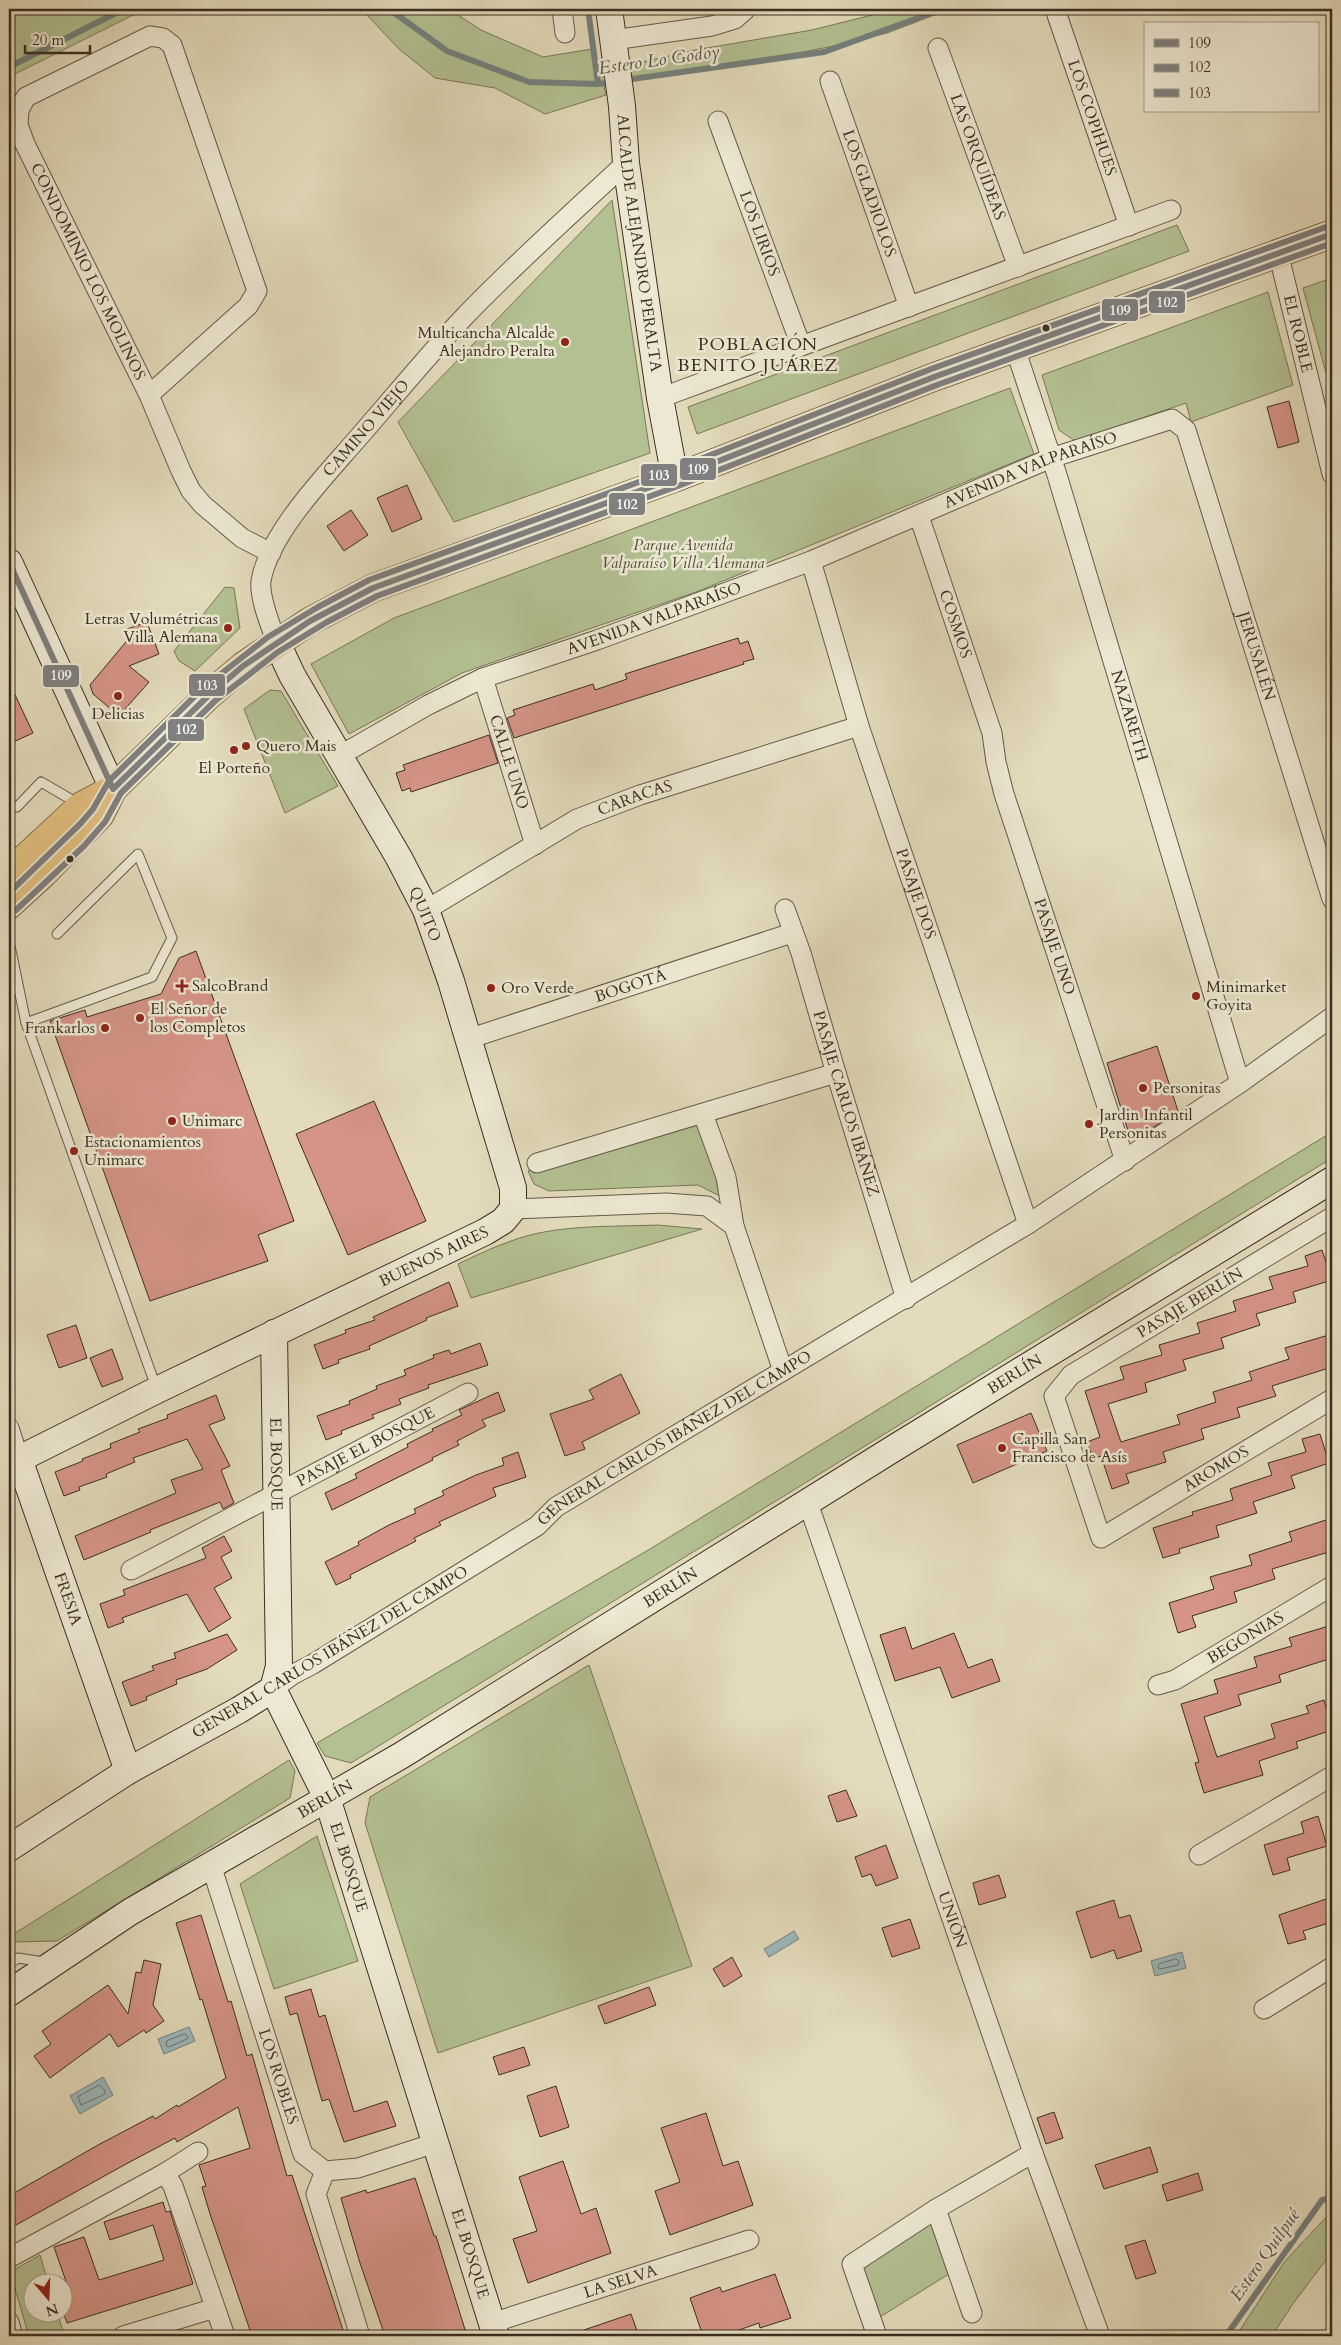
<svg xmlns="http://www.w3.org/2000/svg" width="1341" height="2345" viewBox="0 0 1341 2345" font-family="Cardo,serif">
<rect width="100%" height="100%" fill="#e3dbbb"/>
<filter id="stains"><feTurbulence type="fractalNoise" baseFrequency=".004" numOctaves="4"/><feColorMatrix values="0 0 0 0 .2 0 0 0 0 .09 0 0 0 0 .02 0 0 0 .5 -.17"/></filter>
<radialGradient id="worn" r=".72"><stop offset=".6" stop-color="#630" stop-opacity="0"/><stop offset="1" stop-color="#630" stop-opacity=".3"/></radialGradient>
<path fill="#b3c091" stroke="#777759" d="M9 9H145L9 77Z
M352 9H449L481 30 543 57 592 49 599 72 695 50 812 30 896 9H950L887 33 844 44 803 52 687 69 604 87 606 95 545 114 495 88 435 78 399 49 365 13Z
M612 200 650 453 454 522 398 422Z
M1177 225 1189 251 697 434 688 407Z
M1332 278V371L1326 373 1303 288Z
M1268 292 1293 385 1191 422 1186 403 1075 441 1059 430 1042 375Z
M1010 388 1034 454 696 592 462 673 349 734 311 664 394 618Z
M225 587 234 588 240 628 195 671 179 661 174 651Z
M270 690 281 691 338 786 285 813 244 709Z
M694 1121 701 1126 721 1184 720 1196 698 1185 549 1191 534 1184 528 1171Z
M1332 1132V1158L351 1763 325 1756 317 1743 650 1549Z
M658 1225 702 1229 471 1298 458 1264C475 1256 493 1247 511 1241 556 1224 610 1227 658 1225Z
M589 1665 692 1966 438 2053 365 1823 370 1797Z
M289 1760 295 1771 290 1798 57 1941 12 1942 9 1944V1937Z
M317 1836 358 1961 274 1989 240 1884Z
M1332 2211V2252L1292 2305 1272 2336H1236L1285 2261Z
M933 2218 952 2272 880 2317 862 2263Z
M40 2255 48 2282H32V2312L57 2313 63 2331 47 2336H29L10 2272Z"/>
<path fill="#9cb8bc" stroke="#75817e" d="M794 1931 799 1939 769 1957 764 1949Z
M1182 1952 1186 1968 1155 1976 1151 1961Z
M189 2027 195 2041 164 2054 158 2039Z
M103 2077 113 2095 80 2114 70 2096Z"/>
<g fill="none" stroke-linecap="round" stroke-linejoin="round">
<path stroke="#6c736e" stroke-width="1" d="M1176 1959 1179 1961 1178 1965 1160 1969 1158 1968 1159 1964Z
M185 2034 188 2037 187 2039 169 2047 166 2046 167 2041Z
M100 2085 105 2091V2094L81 2105 78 2097Z"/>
<path stroke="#75817e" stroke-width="6" d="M389 9 447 51 529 82 598 84 613 82
M588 9 598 84
M9 67 124 9
M625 80 824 52 943 9
M1226 2336 1322 2200 1332 2198"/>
</g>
<path fill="#d59486" stroke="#3b2e21" d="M1289 401 1299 442 1278 448 1267 407Z
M407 485 422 519 392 532 377 498Z
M351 510 368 535 344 551 327 526Z
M147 622 159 654 129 666 149 682 119 716 93 694 90 685 130 637 127 629Z
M738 638 740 644 748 641 754 659 743 662 744 664 514 738 507 718 515 715 513 710 593 684 595 690 627 679 625 674Z
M9 682 33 733 9 744Z
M489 735 498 763 411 792 410 788 402 791 396 773 405 770 403 765Z
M196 951 294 1221 258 1235 268 1261 150 1301 50 1021 85 1010 87 1017 161 994 179 958Z
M1157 1046 1178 1111 1140 1136 1129 1134 1107 1063Z
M374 1101 426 1221 348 1255 296 1134Z
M1322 1250 1332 1280 1293 1292 1296 1302 1256 1314 1260 1325 1221 1338 1224 1348 1183 1360 1186 1370 1145 1383 1147 1392 1108 1404 1121 1442 1180 1424 1177 1415 1216 1402 1213 1392 1252 1380 1249 1372 1289 1359 1285 1348 1332 1334V1367L1272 1386 1276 1396 1237 1408 1240 1417 1201 1429 1204 1439 1163 1452 1166 1462 1126 1474 1129 1483 1112 1489 1101 1456 1093 1459 1087 1442 1100 1437 1085 1391 1124 1379 1120 1367 1162 1355 1159 1345 1200 1333 1197 1323 1236 1311 1233 1301 1273 1289 1269 1277 1308 1266 1305 1256Z
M449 1282 458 1306 426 1318 427 1320 369 1346 370 1349 338 1360 339 1363 323 1369 314 1345 346 1333 345 1330 375 1320 373 1317Z
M76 1325 87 1358 59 1368 47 1335Z
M480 1343 488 1365 428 1385 429 1388 399 1399 401 1404 372 1415 374 1418 341 1431 342 1434 326 1440 317 1416 350 1404 349 1401 377 1389 376 1386 406 1375 404 1370 434 1358 433 1355 449 1350 451 1354Z
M112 1349 123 1379 102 1387 90 1358Z
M621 1374 640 1413 582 1442 585 1449 565 1456 550 1414 594 1399 589 1390Z
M498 1392 505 1411 482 1420 486 1426 457 1441 459 1445 432 1458 433 1460 332 1510 325 1493 357 1478 355 1474 408 1447 407 1444 433 1431 432 1429 462 1415 459 1410Z
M216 1395 225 1419 209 1425 230 1466 221 1470 234 1503 223 1509 220 1502 150 1530 151 1532 84 1560 75 1536 176 1493 171 1480 203 1469 187 1439 133 1458 135 1462 106 1474 107 1477 79 1487 80 1490 64 1496 55 1472 83 1461 82 1459 111 1448 110 1444 140 1432 138 1429 168 1418 167 1415Z
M1031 1413 1047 1451 973 1483 957 1445Z
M1320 1434 1329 1463 1291 1476 1295 1488 1253 1502 1257 1513 1216 1526 1219 1537 1179 1549 1180 1553 1163 1558 1153 1528 1193 1515 1192 1512 1233 1500 1230 1489 1272 1475 1268 1463 1306 1452 1302 1439Z
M518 1452 526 1477 493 1488 496 1496 439 1522 441 1525 414 1538 416 1541 350 1575 351 1578 336 1585 325 1562 359 1545 358 1542 389 1525 416 1513 414 1509 444 1495 442 1491 476 1475 504 1465 502 1458Z
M1332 1518V1551L1272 1569 1275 1579 1234 1592 1237 1602 1192 1616 1196 1627 1178 1633 1169 1603 1214 1589 1210 1577 1252 1565 1249 1555 1292 1541 1289 1532Z
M224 1536 232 1551 221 1557 232 1578 214 1588 231 1618 209 1632 187 1594 122 1618 124 1622 108 1628 100 1604 125 1595 123 1590 206 1558 202 1548Z
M1332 1625V1658L1279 1675 1281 1682 1238 1695 1241 1705 1204 1717 1217 1757 1275 1738 1271 1724 1309 1713 1306 1706 1324 1700 1332 1730 1296 1742 1298 1748 1259 1761 1263 1775 1204 1793 1195 1763 1199 1762 1181 1704 1218 1693 1214 1680 1257 1667 1254 1657 1292 1646 1289 1638Z
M905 1627 912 1649 954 1633 968 1668 992 1659 1000 1681 952 1698 940 1667 895 1681 880 1635Z
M227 1634 237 1650 207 1669 176 1680 177 1684 146 1697 147 1700 131 1706 122 1682 154 1670 152 1666 176 1658 174 1653Z
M846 1790 857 1816 837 1822 828 1796Z
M1318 1816 1327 1846 1287 1858 1290 1870 1273 1875 1264 1845 1304 1833 1301 1822Z
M886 1845 898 1878 876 1886 871 1874 862 1877 855 1857Z
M999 1875 1006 1897 979 1905 973 1883Z
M1332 1897V1922L1303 1931 1306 1939 1288 1944 1279 1915Z
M1114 1900 1119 1918 1130 1915 1142 1951 1117 1959 1114 1950 1091 1958 1076 1912Z
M201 1915 228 2002 231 2001 247 2056 252 2054 287 2176 292 2175 345 2336H252L210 2214 202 2187 206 2186 199 2165 250 2148 238 2107 177 2142 175 2138 126 2164 16 2225 9 2212V2196L98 2145 153 2116 155 2119 177 2105 178 2107 226 2078 202 1999 200 2000 176 1923Z
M910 1919 920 1948 892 1957 882 1928Z
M732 1957 742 1976 724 1987 713 1969Z
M144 1960 161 1964 153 2005 164 2021 146 2033 144 2030 118 2047 110 2034 50 2078 34 2056 51 2044 42 2031 108 1985 128 2014 136 1972 141 1973Z
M649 1987 656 2005 605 2024 598 2006Z
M311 1989 319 2017 325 2015 354 2112 387 2101 396 2126 344 2142 329 2099 322 2101 297 2013 290 2015 285 1997Z
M524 2047 530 2065 499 2075 493 2057Z
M556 2086 569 2127 540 2137 527 2096Z
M1054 2112 1063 2138 1046 2144 1037 2118Z
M706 2113 723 2166 738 2161 753 2205 670 2235 655 2191 680 2182 661 2128Z
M1150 2147 1158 2172 1104 2189 1095 2165Z
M563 2161 581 2214 596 2208 611 2253 528 2283 513 2239 537 2231 519 2177Z
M1198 2173 1203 2190 1167 2201 1162 2185Z
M415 2178 434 2236H436L467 2336H385L359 2260 341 2198 366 2190 367 2193Z
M163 2202 166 2212 170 2211 193 2284 67 2323 62 2309V2292L69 2290 54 2247 84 2237 99 2280 164 2260 153 2225 110 2240 104 2222Z
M1145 2240 1156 2273 1136 2279 1125 2246Z
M775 2274 791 2318 760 2328 759 2323 722 2336H703L690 2298 720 2287 722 2292Z
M631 2314 639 2336H576L575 2333Z"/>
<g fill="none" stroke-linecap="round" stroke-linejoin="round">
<defs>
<path id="lane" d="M17 807 41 782 79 804
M9 941 26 1023 156 1387
M26 1023 152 977 172 938 138 854 57 934
M9 1964 18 1958 44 1962"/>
<g id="street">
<path d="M562 9 565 33"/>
<path id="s1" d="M1055 9 1129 226"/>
<path d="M613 40 712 26 735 19 746 9"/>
<path id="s2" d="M938 48 1018 267"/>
<path id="s3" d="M830 81 909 307"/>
<path id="s4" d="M718 121 801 346"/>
<path id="s5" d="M1278 252 1332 474"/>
<path id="s6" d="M1015 348 1057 475 1240 1083"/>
<path id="s7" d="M149 395 248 306 257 291 172 45 163 38 150 36 26 97 19 110 18 125 25 144 149 395 181 471 191 491 203 505 242 538 271 553"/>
<path d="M660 398 1171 210"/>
<path id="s8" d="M919 516 992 733 996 762 1004 794 1125 1161"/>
<path id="s9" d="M811 561 859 726 1028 1224"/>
<path id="s10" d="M277 643C271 627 259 598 261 581 269 533 327 474 358 438 393 398 428 355 465 316 516 263 572 213 626 163"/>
<path id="s11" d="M483 678 535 845"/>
<path id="s12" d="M339 756 428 705 483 678 597 640 811 561 1051 458 1172 419 1186 430 1332 899"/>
<path id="s13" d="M785 909 801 953 836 1073 906 1299"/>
<path id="s14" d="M426 910 577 819 640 795 859 726"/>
<path id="s15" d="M468 1039 792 933"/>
<path d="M703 1114 726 1177 734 1226"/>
<path d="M537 1163 836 1073"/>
<path d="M513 1209 666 1203 707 1206 734 1226 783 1371"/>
<path id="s16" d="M1332 1217 1071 1375 1054 1396 1101 1538 1332 1399"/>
<path d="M9 1428 19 1459 9 1464"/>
<path id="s17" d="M808 1503 1033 2153 1100 2336"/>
<path id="s18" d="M131 1570 468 1393"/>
<path id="s19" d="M1158 1685 1175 1680 1332 1586"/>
<path id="s20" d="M273 1689 292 1675 313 1664 537 1526 556 1507 1028 1224 1240 1083 1332 1017"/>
<path d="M1199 1855 1332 1776"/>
<path id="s21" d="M211 1865 303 2154 325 2171 358 2168 435 2143"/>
<path d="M1264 2009 1332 1967"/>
<path d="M325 2171 316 2194 360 2336"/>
<path d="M165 2173 198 2152"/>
<path d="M936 2209 972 2313"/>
<path d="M9 2258 165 2173 173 2186 225 2336"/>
<path d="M9 2322 13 2336"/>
<path id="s22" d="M492 2323 749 2240"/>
<path d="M123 2336 215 2308"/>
<path d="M877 2336 852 2264 936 2209 1033 2153"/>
</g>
<g id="secondary">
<path id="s23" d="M609 9 622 106 626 163 660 398 675 478"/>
<path d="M9 562 113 789"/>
<path id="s24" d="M274 1333 279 1666 273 1689 327 1798 496 2336"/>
<path id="s25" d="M128 1771 19 1459 157 1390 485 1232 503 1221 513 1209V1188L451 981 426 910 399 858 292 675 277 643"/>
<path d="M9 1848 128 1771 239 1710 273 1689"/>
<path id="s26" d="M9 1993 130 1912 402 1755 896 1447 1332 1180"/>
</g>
<path id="primary" d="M9 873 81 806 113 789 208 696 243 666 310 621 373 588 675 478 934 377 1332 234
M9 905 44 873 100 815 113 789"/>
</defs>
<use href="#lane" stroke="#655948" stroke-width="11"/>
<use href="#street" stroke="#655948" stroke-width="21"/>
<use href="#secondary" stroke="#3b2e21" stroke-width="28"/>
<use href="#primary" stroke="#3b2e21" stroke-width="29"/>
<use href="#lane" stroke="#ede8d3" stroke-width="9"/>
<use href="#street" stroke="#ede8d3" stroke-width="19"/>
<use href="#secondary" stroke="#ede8d3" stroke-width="26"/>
<use href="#primary" stroke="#e2be7e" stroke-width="28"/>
<defs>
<path id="bus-1" d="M9 562 113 789
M113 789 208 696 243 666 310 621 373 588 675 478 934 377 1332 234"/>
<path id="bus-2" d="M15 911 84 846 105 822 121 793 215 701 278 652 327 622 377 596 678 486 937 385 1332 243"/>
<path id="bus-3" d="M9 893 81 823 93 809 109 781 203 688 268 637 318 607 369 580 672 470 931 369 1329 226"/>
</defs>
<use href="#bus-1" stroke="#ede8d3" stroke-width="10"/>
<use href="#bus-2" stroke="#ede8d3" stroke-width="10"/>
<use href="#bus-3" stroke="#ede8d3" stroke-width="10"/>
<use href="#bus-1" stroke="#808080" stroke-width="6"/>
<use href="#bus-2" stroke="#808080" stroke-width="6"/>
<use href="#bus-3" stroke="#808080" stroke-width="6"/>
</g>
<g fill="#3b2e21" stroke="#ede8d3" stroke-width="2">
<circle cx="1046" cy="328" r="4.5"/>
<circle cx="70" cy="859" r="4.5"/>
</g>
<g fill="#8f2418" stroke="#ede8d3" stroke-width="2">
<circle cx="565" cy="342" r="5"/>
<circle cx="228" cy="628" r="5"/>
<circle cx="118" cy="696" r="5"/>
<circle cx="246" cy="746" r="5"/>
<circle cx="234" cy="750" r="5"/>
<path d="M179.5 978.5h5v5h5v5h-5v5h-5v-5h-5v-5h5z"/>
<circle cx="491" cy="988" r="5"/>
<circle cx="1196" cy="996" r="5"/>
<circle cx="140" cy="1018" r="5"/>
<circle cx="105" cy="1028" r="5"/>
<circle cx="1143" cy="1088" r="5"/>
<circle cx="172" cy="1121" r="5"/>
<circle cx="1089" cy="1124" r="5"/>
<circle cx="74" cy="1151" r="5"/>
<circle cx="1002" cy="1448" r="5"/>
</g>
<g text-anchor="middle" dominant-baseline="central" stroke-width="5" stroke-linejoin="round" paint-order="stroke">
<g font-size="16" fill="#3b2e21" stroke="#ede8d3">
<text stroke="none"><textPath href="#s1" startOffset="115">LOS COPIHUES</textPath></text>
<text stroke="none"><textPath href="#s2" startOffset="116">LAS ORQUÍDEAS</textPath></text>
<text stroke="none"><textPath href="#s3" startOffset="119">LOS GLADIOLOS</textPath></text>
<text stroke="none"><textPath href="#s4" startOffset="120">LOS LIRIOS</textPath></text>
<text stroke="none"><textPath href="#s23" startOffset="236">ALCALDE ALEJANDRO PERALTA</textPath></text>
<text stroke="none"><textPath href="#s7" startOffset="766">CONDOMINIO LOS MOLINOS</textPath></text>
<text stroke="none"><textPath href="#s5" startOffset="84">EL ROBLE</textPath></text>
<text stroke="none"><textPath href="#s10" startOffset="252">CAMINO VIEJO</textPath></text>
<text stroke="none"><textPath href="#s12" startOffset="750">AVENIDA VALPARAÍSO</textPath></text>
<text stroke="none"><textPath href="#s12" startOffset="345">AVENIDA VALPARAÍSO</textPath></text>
<text stroke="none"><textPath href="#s8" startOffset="114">COSMOS</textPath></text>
<text stroke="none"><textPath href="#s12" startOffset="1155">JERUSALÉN</textPath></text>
<text stroke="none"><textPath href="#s6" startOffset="385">NAZARETH</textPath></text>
<text stroke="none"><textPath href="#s11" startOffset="88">CALLE UNO</textPath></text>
<text stroke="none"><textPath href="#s14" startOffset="238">CARACAS</textPath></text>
<text stroke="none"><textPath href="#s9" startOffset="349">PASAJE DOS</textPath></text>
<text transform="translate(425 914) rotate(67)">QUITO</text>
<text stroke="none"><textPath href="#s8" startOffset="452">PASAJE UNO</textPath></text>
<text stroke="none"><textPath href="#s15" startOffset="171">BOGOTÁ</textPath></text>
<text stroke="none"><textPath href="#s13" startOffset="204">PASAJE CARLOS IBÁÑEZ</textPath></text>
<text stroke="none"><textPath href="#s25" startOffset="792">BUENOS AIRES</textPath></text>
<text transform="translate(1190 1303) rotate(-31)">PASAJE BERLÍN</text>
<text stroke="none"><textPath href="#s26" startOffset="1181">BERLÍN</textPath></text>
<text stroke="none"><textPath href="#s20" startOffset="474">GENERAL CARLOS IBÁÑEZ DEL CAMPO</textPath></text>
<text stroke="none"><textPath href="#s18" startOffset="265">PASAJE EL BOSQUE</textPath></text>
<text stroke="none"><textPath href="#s24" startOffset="131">EL BOSQUE</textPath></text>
<text stroke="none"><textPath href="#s16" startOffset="616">AROMOS</textPath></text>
<text stroke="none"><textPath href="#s26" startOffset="776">BERLÍN</textPath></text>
<text transform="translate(68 1599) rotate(71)">FRESIA</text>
<text stroke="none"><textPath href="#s19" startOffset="100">BEGONIAS</textPath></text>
<text transform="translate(330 1652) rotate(-31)">GENERAL CARLOS IBÁÑEZ DEL CAMPO</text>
<text stroke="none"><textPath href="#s26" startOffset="371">BERLÍN</textPath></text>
<text stroke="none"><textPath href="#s24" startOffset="551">EL BOSQUE</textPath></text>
<text stroke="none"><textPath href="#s17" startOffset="441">UNIÓN</textPath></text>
<text stroke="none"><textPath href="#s21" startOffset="222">LOS ROBLES</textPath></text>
<text stroke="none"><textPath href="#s24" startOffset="956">EL BOSQUE</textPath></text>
<text stroke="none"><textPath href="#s22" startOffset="135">LA SELVA</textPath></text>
</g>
<g font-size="16" fill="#3b2e21" stroke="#ede8d3" text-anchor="start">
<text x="555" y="333" text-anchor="end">Multicancha Alcalde<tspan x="555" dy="18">Alejandro Peralta</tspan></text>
<text x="218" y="619" text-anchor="end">Letras Volumétricas<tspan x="218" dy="18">Villa Alemana</tspan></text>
<text x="118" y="714" text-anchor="middle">Delicias</text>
<text x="256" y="746">Quero Mais</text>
<text x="234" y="768" text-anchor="middle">El Porteño</text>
<text x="192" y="986">SalcoBrand</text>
<text x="1206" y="987">Minimarket<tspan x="1206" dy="18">Goyita</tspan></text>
<text x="501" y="988">Oro Verde</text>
<text x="150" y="1009">El Señor de<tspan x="150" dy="18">los Completos</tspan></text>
<text x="95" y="1028" text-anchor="end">Frankarlos</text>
<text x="1153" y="1088">Personitas</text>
<text x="1099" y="1115">Jardin Infantil<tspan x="1099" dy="18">Personitas</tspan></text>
<text x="182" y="1121">Unimarc</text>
<text x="84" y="1142">Estacionamientos<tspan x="84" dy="18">Unimarc</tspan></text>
<text x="1012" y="1439">Capilla San<tspan x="1012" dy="18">Francisco de Asís</tspan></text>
</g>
<g font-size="16" font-style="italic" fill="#534b37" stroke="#ede8d3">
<text x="683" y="545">Parque Avenida<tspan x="683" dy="18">Valparaíso Villa Alemana</tspan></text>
</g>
<g font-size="18" font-style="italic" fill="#535048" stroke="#ede8d3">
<text transform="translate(659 60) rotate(-8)">Estero Lo Godoy</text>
<text transform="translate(1265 2255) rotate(-55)">Estero Quilpué</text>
</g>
<g font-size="18" letter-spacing="1" fill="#3b2e21" stroke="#ede8d3">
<text x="758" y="344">POBLACIÓN<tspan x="758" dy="21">BENITO JUÁREZ</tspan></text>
</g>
</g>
<g stroke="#ede8d3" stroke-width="2">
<rect x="1148" y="290" width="38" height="24" rx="5" fill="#808080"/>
<rect x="1101" y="298" width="38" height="24" rx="5" fill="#808080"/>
<rect x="679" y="457" width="38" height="24" rx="5" fill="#808080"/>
<rect x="640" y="463" width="38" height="24" rx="5" fill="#808080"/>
<rect x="608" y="492" width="38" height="24" rx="5" fill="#808080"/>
<rect x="42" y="664" width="38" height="24" rx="5" fill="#808080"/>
<rect x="188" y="673" width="38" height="24" rx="5" fill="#808080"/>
<rect x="167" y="718" width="38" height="24" rx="5" fill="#808080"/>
</g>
<g font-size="14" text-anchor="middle" font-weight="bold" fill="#fff">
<text x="1167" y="307">102</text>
<text x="1120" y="315">109</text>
<text x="698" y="474">109</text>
<text x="659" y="480">103</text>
<text x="627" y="509">102</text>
<text x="61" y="680">109</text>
<text x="207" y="690">103</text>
<text x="186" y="734">102</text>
</g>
<rect width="1341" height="2345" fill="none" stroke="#e3dbbb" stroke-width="30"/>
<rect x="10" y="10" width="1321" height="2325" fill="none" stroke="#3b2e21" stroke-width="2.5"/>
<rect x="15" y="15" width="1311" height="2315" fill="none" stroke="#3b2e21"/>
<rect x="1144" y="22" width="175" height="90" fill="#ede8d3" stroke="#a69e8c"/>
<rect x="1154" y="39" width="25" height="8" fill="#808080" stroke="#a69e8c"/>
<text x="1188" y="48" font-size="15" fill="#3b2e21">109</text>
<rect x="1154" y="64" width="25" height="8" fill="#808080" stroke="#a69e8c"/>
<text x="1188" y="72" font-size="15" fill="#3b2e21">102</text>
<rect x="1154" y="89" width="25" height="8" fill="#808080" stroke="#a69e8c"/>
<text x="1188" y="98" font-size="15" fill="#3b2e21">103</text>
<g transform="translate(48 2298) rotate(161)"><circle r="24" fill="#ede8d3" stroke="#a69e8c"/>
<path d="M0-4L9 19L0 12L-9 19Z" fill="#8f2418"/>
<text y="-8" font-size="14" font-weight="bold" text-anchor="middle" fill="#3b2e21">N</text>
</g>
<path d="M25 45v8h65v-8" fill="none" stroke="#3b2e21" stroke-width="2.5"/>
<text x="32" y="45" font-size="15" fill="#3b2e21" stroke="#ede8d3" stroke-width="4" paint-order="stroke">20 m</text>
<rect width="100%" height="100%" filter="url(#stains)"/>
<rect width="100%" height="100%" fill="url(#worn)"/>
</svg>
